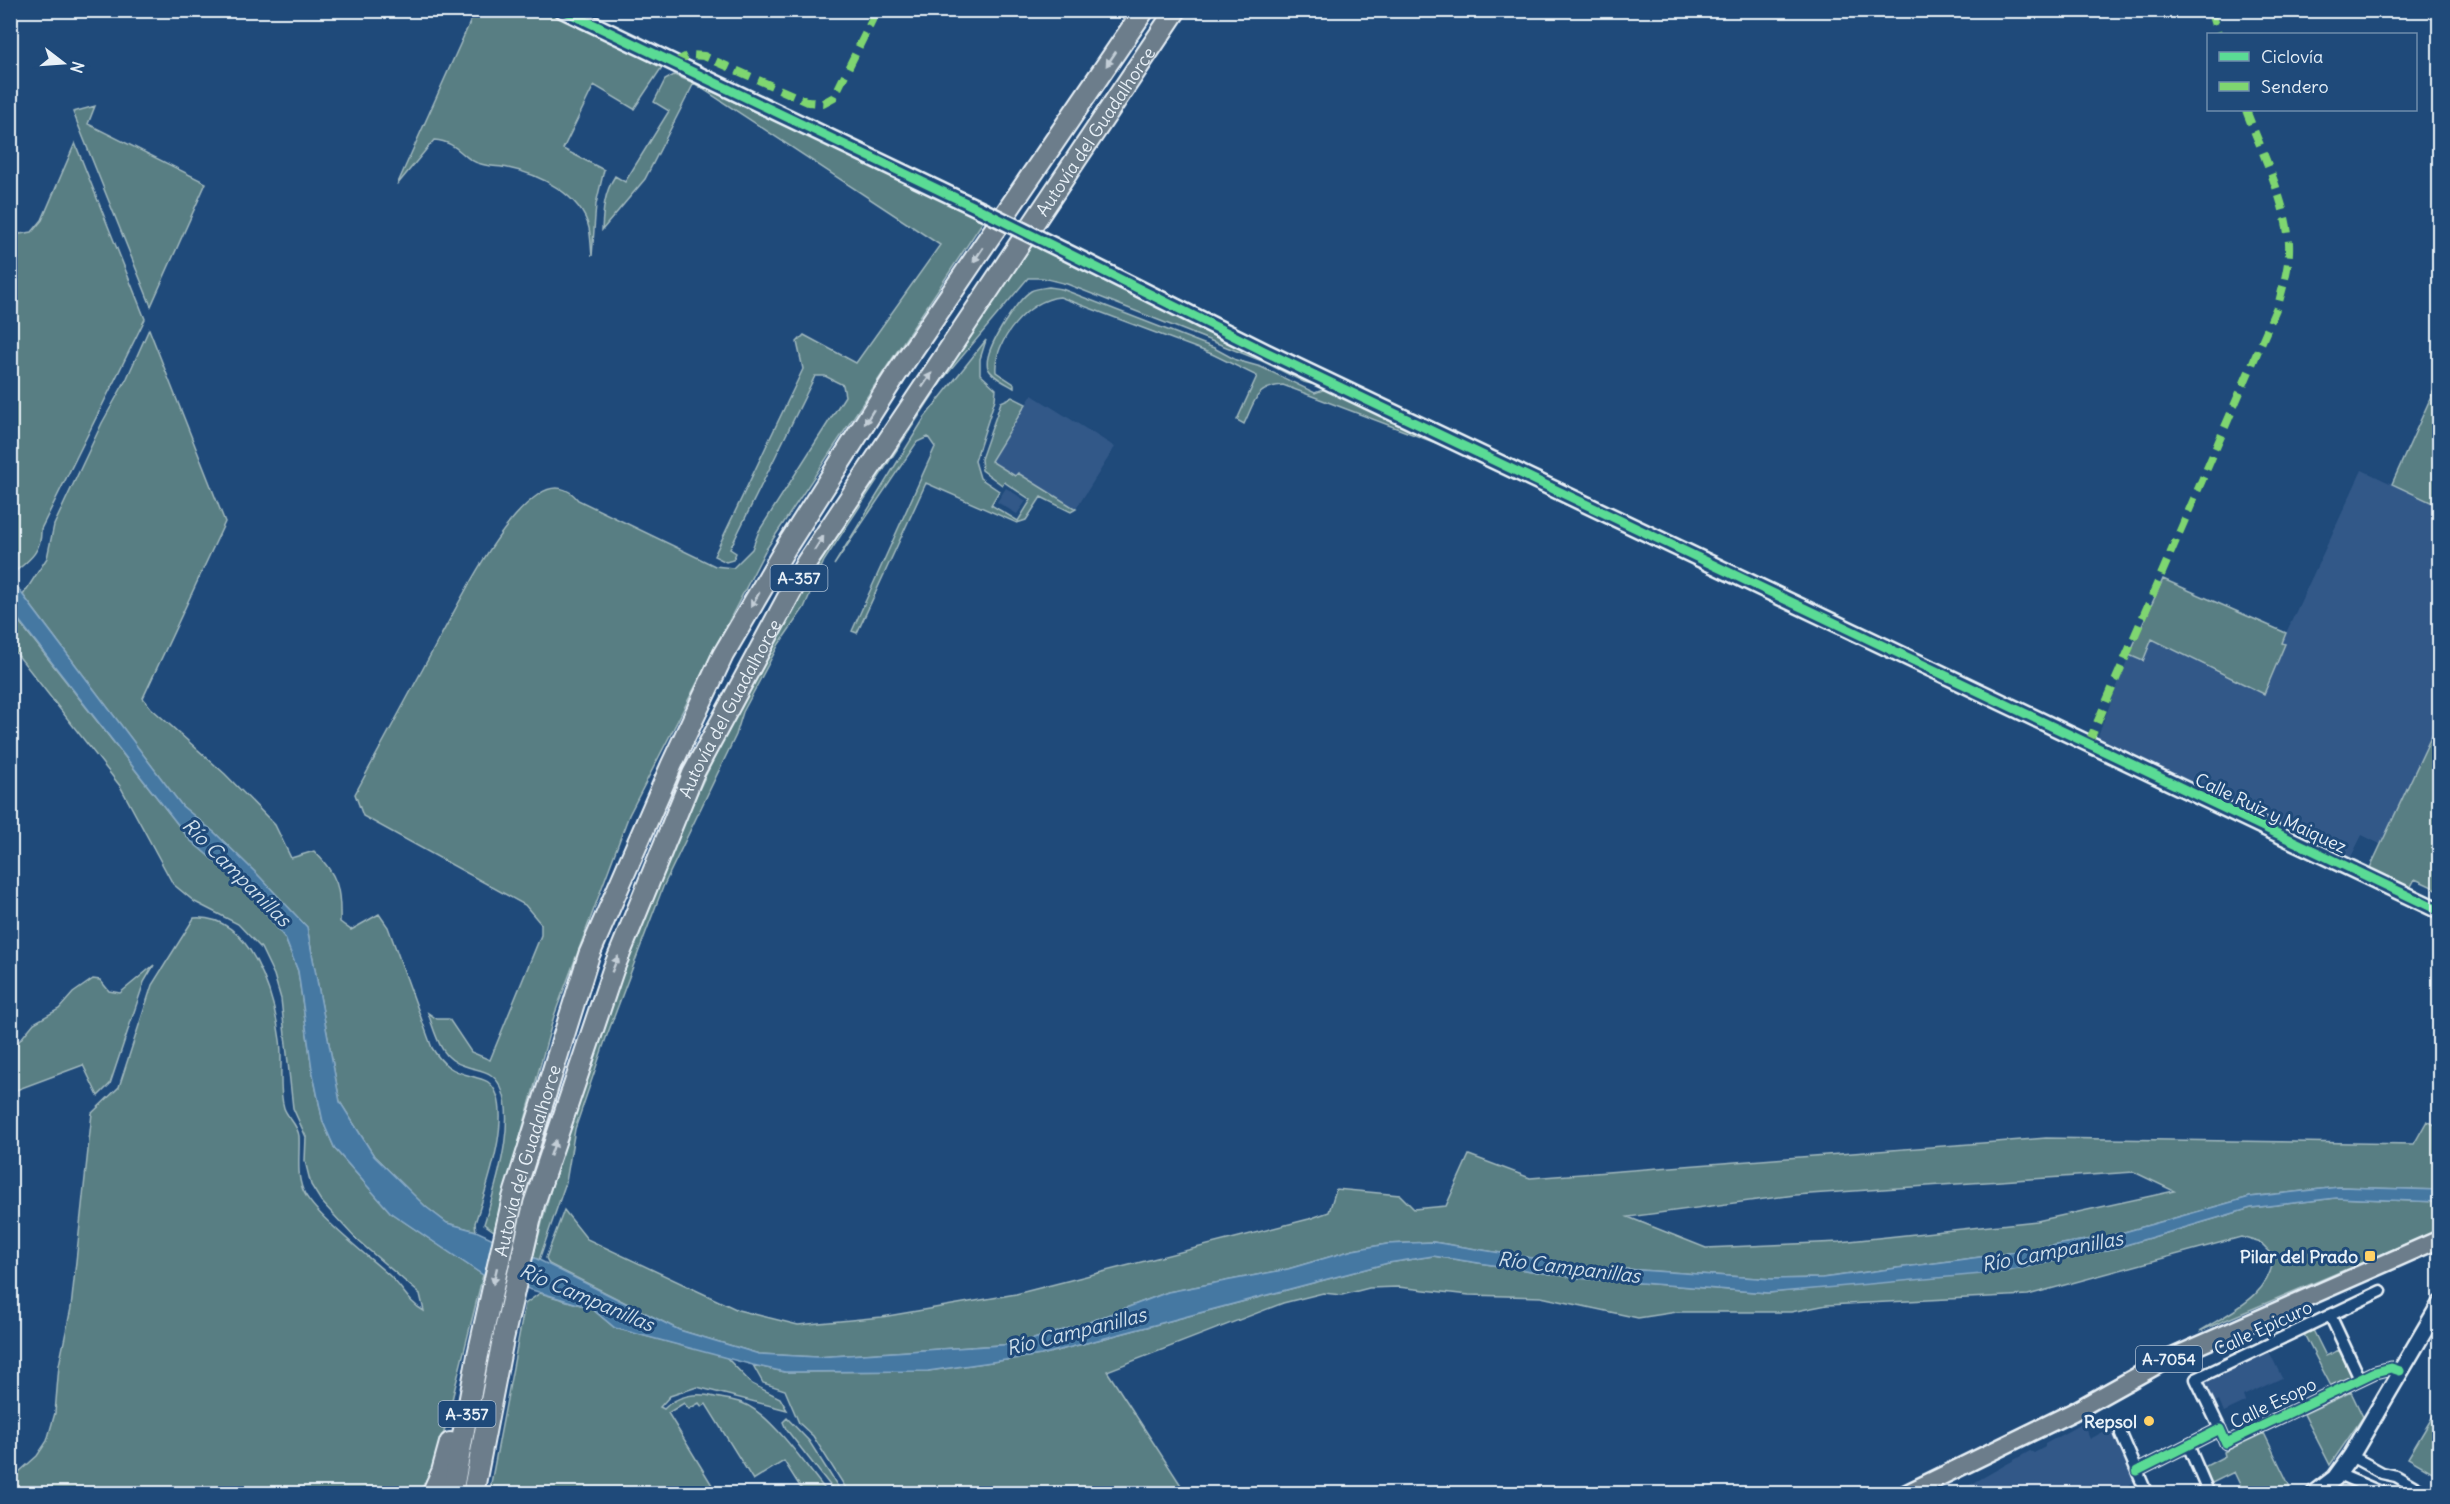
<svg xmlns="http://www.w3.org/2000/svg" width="2450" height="1504" viewBox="0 0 2450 1504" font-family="Delius,sans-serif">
<rect width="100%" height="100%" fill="#1f4a7a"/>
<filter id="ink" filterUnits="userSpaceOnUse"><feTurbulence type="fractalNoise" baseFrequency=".0167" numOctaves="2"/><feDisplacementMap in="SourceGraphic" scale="12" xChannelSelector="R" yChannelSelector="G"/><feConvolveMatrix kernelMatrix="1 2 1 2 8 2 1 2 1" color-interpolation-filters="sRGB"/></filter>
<g filter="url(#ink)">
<path fill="#325888" d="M1032 395 1115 447 1076 509 1018 473 1016 476 991 461Z
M2362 470 2439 506V720L2382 845 2362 835 2349 861 2097 738 2129 655 2143 661 2152 639 2264 693 2285 645 2282 643 2286 633Z
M1006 488 1026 501 1017 514 997 502Z
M2269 1351 2282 1378 2243 1396 2245 1402 2224 1412 2219 1400 2215 1402 2206 1382Z
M2083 1423 2090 1439 2112 1427 2136 1481 2115 1493 1954 1494 2030 1451 2034 1453 2045 1447V1444Z"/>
<path fill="#597e83" stroke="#a0b8be" stroke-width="1.5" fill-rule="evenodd" d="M475 11H547L662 67 634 109 594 85 563 149 604 170 596 204 592 256C591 247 591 237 589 228 581 195 539 174 508 168 499 166 490 167 481 164 462 160 460 142 434 140L397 185Z
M674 75 694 83 984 220 765 551 629 815 554 1016 494 1231 484 1224C494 1192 525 1100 491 1075 485 1070 473 1069 465 1066 440 1059 436 1035 428 1013L437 1019H449L471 1052 490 1060 541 935V924L525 905 363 816 355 794C383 743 410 692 438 641 462 598 498 522 539 494 554 484 568 487 578 500L715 566 733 568 752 549 759 531 845 396 843 385 825 376H815L730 549 736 553 733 560 726 562 714 556 803 369 797 342 804 335 856 363 940 245 694 83 645 179 602 230C603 211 604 193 615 176L625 182 669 111 654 102 665 80Z
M95 106 88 124 206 183 151 306 73 112Z
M75 143 145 319 41 529C42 553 28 561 11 575V226L20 234 32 232 42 220Z
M1028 242 1317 382 1311 384 1304 382 1262 361 1067 284 1043 278H1028L944 378 824 561 804 608 779 644 743 712 736 735 663 887 606 1038 575 1129 566 1182 539 1260 533 1257C584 1051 663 849 763 662 782 627 799 590 820 556 886 450 959 347 1028 242Z
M1049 287 1062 289 1214 348 1236 360 1261 367 1315 393 1325 389 1337 390 1457 451 1283 385C1255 387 1255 401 1244 424L1237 420 1257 376 1212 354 1060 297C1029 299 993 341 996 372L1014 384V388C1006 383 992 377 988 368 982 352 1017 299 1031 291 1037 288 1043 288 1049 287Z
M149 329 225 522 143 698 151 708 225 774 275 825 291 858 314 851C338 875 341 889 340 922L351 930 379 914 388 927 432 1048C443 1065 451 1071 471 1076 476 1078 484 1079 488 1082 518 1105 484 1194 475 1223L476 1231 447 1223 426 1207 374 1156 340 1102 307 927 257 874 215 833 182 806 23 595 47 558 54 525 102 423 127 378Z
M986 340 980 359V374L996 389 995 399 975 461 980 478 999 491 991 505 1018 521 1031 500 1004 482 1002 485 982 470 981 459 1001 402 1012 397 1026 404 991 461 1015 476 1018 473 1076 509 1071 512 1041 497 1026 520 1017 523 926 483 857 633 852 631 935 447 928 437 917 442 834 565 925 417Z
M2439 379 2440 506H2439L2392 484Z
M2163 579 2286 633 2282 643 2285 644 2264 694 2152 639 2143 661 2129 655Z
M10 610 190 840 246 888 285 938 298 971 312 1069 323 1122 335 1149 391 1213 483 1275 435 1468 422 1493H11V1479L37 1456 47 1441 55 1413 59 1365 71 1308 92 1113 119 1087 152 985 194 918C251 914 274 995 280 1040 283 1060 278 1089 284 1108 287 1117 298 1125 299 1136 300 1153 296 1173 303 1190 312 1213 369 1257 390 1276 402 1287 409 1303 424 1311L420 1294 356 1239 321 1201 311 1185 305 1161 306 1137 293 1108 281 999 274 975 261 948 238 924 195 902 173 884 120 786 17 654 11 650Z
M2439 720V890L2415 879 2408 892 2369 870Z
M154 965 144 982 110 1084 98 1096 83 1065 11 1092V1051L34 1023 59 1009 73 993 93 979 100 980 109 991 120 993Z
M2427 1121 2439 1127V1190L2339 1187 2250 1197 2110 1236 2003 1254 1822 1278 1772 1279 1580 1266 1433 1242 1387 1244 1353 1250 1288 1269 1168 1292 1084 1324 1017 1344 817 1357 759 1354 679 1330 549 1264 546 1258 564 1210 587 1239 738 1310 798 1325 882 1317 1016 1294 1309 1219 1329 1212 1336 1189 1400 1195 1414 1209 1446 1206 1469 1155 1530 1178 2046 1138 2414 1144ZM2134 1172 2174 1191 2037 1221 1840 1242 1706 1248 1628 1217 1795 1195Z
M2336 1198 2439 1202V1230L2200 1331C2230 1312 2273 1295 2273 1255L2261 1243 2241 1237 2028 1295 1827 1305 1791 1312H1677L1638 1318 1541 1297 1469 1295 1398 1287 1369 1288 1342 1295 1323 1293 1283 1303 1107 1371 1186 1493H849L813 1436 799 1423 785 1390 763 1383 753 1365 785 1372 928 1371 1041 1355 1388 1263 1433 1256 1577 1278 1768 1293 1885 1281 2112 1249 2251 1208Z
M540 1293 591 1308 615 1328 726 1357 752 1384 780 1398 787 1410 697 1387 670 1396 660 1407 664 1409C677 1395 697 1392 715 1397 724 1399 734 1400 742 1403 771 1413 808 1469 828 1493H804L784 1461 753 1480 706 1404 702 1407 699 1403 689 1409 684 1403 668 1413 712 1485 698 1493 489 1494 525 1304Z
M2313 1330 2326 1356 2339 1350 2352 1376 2331 1386 2304 1334Z
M2351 1392 2363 1417 2330 1465 2304 1414Z
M2439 1406V1476L2408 1458Z
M787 1418 809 1441 842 1493H836L786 1429 783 1422Z
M2264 1433 2291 1489 2282 1493H2244L2234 1472 2210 1484 2202 1468 2225 1456 2224 1452Z"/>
<path fill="#4478a2" stroke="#86a8c4" stroke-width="1.5" d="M10 578 182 806 215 833 257 874 307 927 340 1102 374 1156 426 1207 447 1223 476 1231 539 1260 679 1330 759 1354 817 1357 1017 1344 1084 1324 1168 1292 1288 1269 1353 1250 1387 1244 1433 1242 1580 1266 1772 1279 1822 1278 2003 1254 2110 1236 2250 1197 2339 1187 2439 1190V1202L2336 1198 2251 1208 2112 1249 2004 1272 1768 1293 1577 1278 1433 1256 1388 1263 1041 1355 928 1371 785 1372 753 1365 615 1328 591 1308 483 1275 391 1213 335 1149 323 1122 312 1069 298 971 285 938 246 888 190 840 11 610Z"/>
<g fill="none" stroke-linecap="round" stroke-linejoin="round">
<defs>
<path id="street" d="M2330 1315 2360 1379
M2220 1429 2196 1379 2381 1291
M2121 1434 2147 1494
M2188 1445 2209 1494
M2351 1456 2382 1473 2396 1476 2427 1494
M2137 1471 2220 1429 2226 1443 2375 1372 2391 1368 2400 1371
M2338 1474 2385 1494"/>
<path id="secondary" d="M563 10 981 210
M1064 251 1266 352 2440 911
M2314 1494 2335 1478 2351 1456 2440 1304"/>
<path id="primary" d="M1905 1494 2073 1412 2168 1359 2440 1239"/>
<g id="highway">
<path d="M432 1494 442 1472 450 1443"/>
<path id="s1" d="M452 1494 478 1355 513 1198 589 955 672 764 723 655 785 549 895 376 1144 10"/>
<path id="s2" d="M473 1494 503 1339 534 1204 613 970 693 774 807 562 1176 10"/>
</g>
</defs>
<use href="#street" stroke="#e8f1f8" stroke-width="15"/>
<use href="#secondary" stroke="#e8f1f8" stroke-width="20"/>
<use href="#primary" stroke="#e8f1f8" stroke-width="21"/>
<use href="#highway" stroke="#e8f1f8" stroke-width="24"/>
<use href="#street" stroke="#1f4a7a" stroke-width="10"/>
<use href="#secondary" stroke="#1f4a7a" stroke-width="15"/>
<use href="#primary" stroke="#6c7d8b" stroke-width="16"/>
<use href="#highway" stroke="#6c7d8b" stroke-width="20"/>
<defs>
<path id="secondary-bridge" d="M981 210 1064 251"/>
</defs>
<use href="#secondary-bridge" stroke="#e8f1f8" stroke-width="20" stroke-linecap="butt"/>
<use href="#secondary-bridge" stroke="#1f4a7a" stroke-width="15"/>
<path stroke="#7fd670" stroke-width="8" stroke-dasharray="15 8" stroke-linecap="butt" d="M2210 10 2218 34
M673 63 689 55 704 56 808 102 823 103 834 97 877 10
M2088 744 2279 302C2284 283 2290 263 2289 243 2286 201 2261 150 2246 110"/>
<defs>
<path id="cycleway" d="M563 10 981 210 1266 352 2440 911
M2137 1471 2220 1429 2226 1443 2375 1372 2391 1368 2400 1371"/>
</defs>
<use href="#cycleway" stroke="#1f4a7a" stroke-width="13"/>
<use href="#cycleway" stroke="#5adb95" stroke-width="9"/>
</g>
<defs><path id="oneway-solid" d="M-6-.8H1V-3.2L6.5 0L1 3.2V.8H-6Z" transform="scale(1.5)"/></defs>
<g fill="#c3ced7">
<use href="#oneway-solid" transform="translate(1111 59) rotate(124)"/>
<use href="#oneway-solid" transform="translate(978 255) rotate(124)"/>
<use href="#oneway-solid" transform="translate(927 380) rotate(-56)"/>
<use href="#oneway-solid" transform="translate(869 417) rotate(122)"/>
<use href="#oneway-solid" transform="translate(819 543) rotate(-57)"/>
<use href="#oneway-solid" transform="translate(755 600) rotate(120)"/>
<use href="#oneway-solid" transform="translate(615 964) rotate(-68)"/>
<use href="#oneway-solid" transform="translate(553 1148) rotate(-71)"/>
<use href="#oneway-solid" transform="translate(495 1276) rotate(103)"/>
</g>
</g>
<g fill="#ffd166" stroke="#1f4a7a" stroke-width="2">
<rect x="2364" y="1250" width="12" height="12" rx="3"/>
<circle cx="2149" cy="1421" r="6"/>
</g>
<g text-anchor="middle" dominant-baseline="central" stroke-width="6" stroke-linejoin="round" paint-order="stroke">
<g fill="#1f4a7a" stroke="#acbfd2" stroke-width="1.5">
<rect x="770.5" y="565" width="57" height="26" rx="4.5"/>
<rect x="2136" y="1346" width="66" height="26" rx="4.5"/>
<rect x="438.5" y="1401" width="57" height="26" rx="4.5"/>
</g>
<g font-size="16" font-weight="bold" fill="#e8f1f8">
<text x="799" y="578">A-357</text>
<text x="2169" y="1359">A-7054</text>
<text x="467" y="1414">A-357</text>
</g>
<g font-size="18" fill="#e8f1f8" stroke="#1f4a7a">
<text stroke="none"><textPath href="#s2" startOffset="1514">Autovía del Guadalhorce</textPath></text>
<text stroke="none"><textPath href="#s2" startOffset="830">Autovía del Guadalhorce</textPath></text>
<text transform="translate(2271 813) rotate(25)">Calle Ruiz y Maiquez</text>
<text stroke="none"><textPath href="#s1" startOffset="342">Autovía del Guadalhorce</textPath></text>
<text transform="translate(2263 1328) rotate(-25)">Calle Epicuro</text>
<text transform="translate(2273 1403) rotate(-26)">Calle Esopo</text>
</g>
<g font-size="18" font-weight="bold" fill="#e8f1f8" stroke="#1f4a7a" text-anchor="end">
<text x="2358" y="1256">Pilar del Prado</text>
<text x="2137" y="1421">Repsol</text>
</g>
<g font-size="20" font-style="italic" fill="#cfdfeb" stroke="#1f4a7a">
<text transform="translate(237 872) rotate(45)">Río Campanillas</text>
<text transform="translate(2052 1251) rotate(-11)">Río Campanillas</text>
<text transform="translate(1569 1267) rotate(7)">Río Campanillas</text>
<text transform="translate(587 1297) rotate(23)">Río Campanillas</text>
<text transform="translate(1076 1331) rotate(-14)">Río Campanillas</text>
</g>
</g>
<rect width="2450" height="1504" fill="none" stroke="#1f4a7a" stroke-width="36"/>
<rect x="18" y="18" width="2414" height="1468" fill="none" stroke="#e8f1f8" stroke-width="2" filter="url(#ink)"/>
<rect x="2207" y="33" width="210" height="78" fill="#1f4a7a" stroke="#6f8dac" stroke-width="1.5"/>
<rect x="2219" y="52" width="30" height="9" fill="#5adb95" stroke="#6f8dac" stroke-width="1.5"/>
<text x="2261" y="63" font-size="18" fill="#e8f1f8">Ciclovía</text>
<rect x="2219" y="82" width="30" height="9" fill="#7fd670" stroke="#6f8dac" stroke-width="1.5"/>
<text x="2261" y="93" font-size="18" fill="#e8f1f8">Sendero</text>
<g transform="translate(63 63) rotate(107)" stroke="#1f4a7a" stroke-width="4.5" paint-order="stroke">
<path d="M0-4.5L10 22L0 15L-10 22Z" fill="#e8f1f8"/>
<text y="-9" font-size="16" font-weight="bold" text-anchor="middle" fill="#e8f1f8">N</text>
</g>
</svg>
